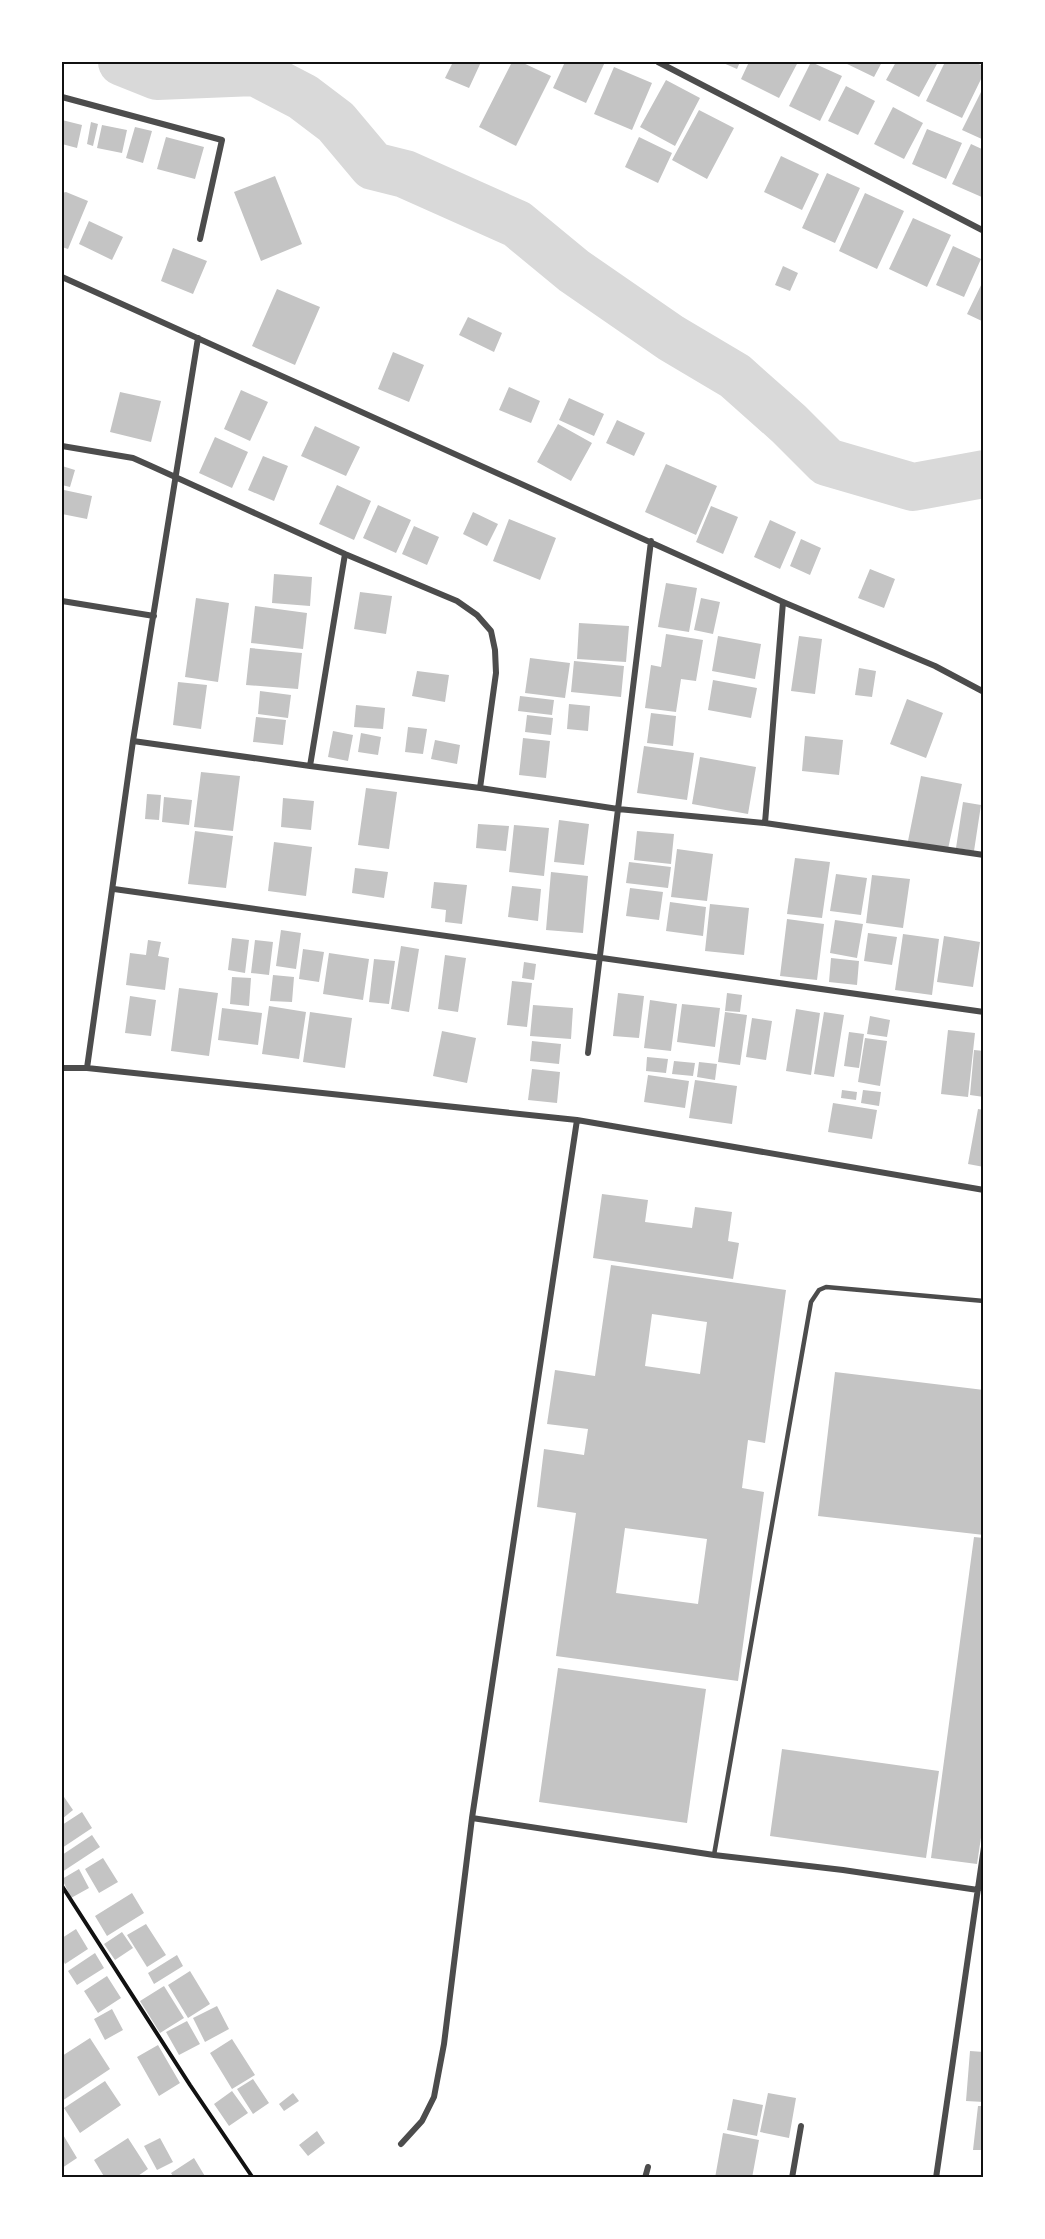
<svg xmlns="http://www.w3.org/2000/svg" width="1045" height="2239" viewBox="0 0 1045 2239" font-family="Inter,sans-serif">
<rect width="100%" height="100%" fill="#fff"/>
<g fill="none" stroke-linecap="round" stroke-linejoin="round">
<path stroke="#d9d9d9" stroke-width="48" d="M122 62 157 76 255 72 303 97 336 122 373 166 405 174 517 224 574 271 671 338 735 376 789 424 827 462 913 487 984 474"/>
</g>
<path fill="#c4c4c4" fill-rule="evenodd" d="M453 62H481L469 88 445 78Z
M512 62H521L551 76 516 146 479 127Z
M565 62H605L586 103 553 88Z
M721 62H740L737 69Z
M749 62H798L779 98 741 79Z
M811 62 842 76 820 121 789 106Z
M843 62H882L874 77Z
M896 62H938L919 97 886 80Z
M945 62H973L984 66V73L962 118 926 101Z
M614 67 652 83 632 130 594 114Z
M666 80 700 98 675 146 640 127Z
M846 86 875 101 858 135 828 121Z
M984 86V140L962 130Z
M893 107 923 123 904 159 874 144Z
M699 110 734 128 707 179 672 160Z
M62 120 82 125 77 148 62 144Z
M91 122 98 124 93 146 87 144Z
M102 125 127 130 122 153 97 148Z
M135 127 152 131 143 163 126 158Z
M927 129 962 143 946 179 912 164Z
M166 137 204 147 195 179 157 169Z
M639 137 672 153 658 183 625 167Z
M971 144 984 150V198L952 184Z
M781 156 819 174 802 210 764 192Z
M827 173 860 188 835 243 802 228Z
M275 176 302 244 261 261 234 192Z
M66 192 88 201 68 249 62 247V193Z
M865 193 904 211 877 269 839 251Z
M913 218 951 235 927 287 889 269Z
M89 221 123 237 112 260 79 244Z
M953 246 981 259 964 297 936 285Z
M173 248 207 261 193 294 161 281Z
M783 266 798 273 790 291 775 285Z
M984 279V322L967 314Z
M277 289 320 307 295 365 252 346Z
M468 317 502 333 494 352 459 335Z
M393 352 424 365 409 402 378 389Z
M509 387 540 401 531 423 499 410Z
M241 390 268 402 250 441 224 429Z
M120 392 161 401 151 442 110 432Z
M569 398 604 414 594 436 559 420Z
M617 420 645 433 634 456 606 443Z
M558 424 592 443 571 481 537 462Z
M315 426 360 447 346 476 301 456Z
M215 437 248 452 232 488 199 473Z
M263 456 288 466 274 501 248 490Z
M666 464 717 486 696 535 645 512Z
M62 466 75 470 70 487 62 485Z
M337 485 371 501 354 540 319 524Z
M64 490 92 496 87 519 62 514Z
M378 505 411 520 396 553 363 538Z
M711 506 738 517 723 554 696 542Z
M473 512 498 524 487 546 463 534Z
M509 519 556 538 540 580 493 561Z
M770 520 796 532 780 569 754 557Z
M414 526 439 537 427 565 402 554Z
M801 539 821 548 810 575 790 566Z
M870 569 895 579 884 608 858 598Z
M274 574 312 577 310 606 272 603Z
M666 583 697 588 689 632 658 627Z
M360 592 392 596 386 634 354 629Z
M196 598 229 603 218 682 185 677Z
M701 598 720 602 713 634 694 630Z
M255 606 307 613 303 649 251 643Z
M579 623 629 626 626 662 577 659Z
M666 634 703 640 696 681 681 679 676 712 645 708 651 665 661 667Z
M718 636 761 644 755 679 712 671Z
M799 636 822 639 815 694 791 691Z
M250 648 302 653 298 689 246 685Z
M530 658 570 663 565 698 525 693Z
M574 661 624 666 621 697 571 692Z
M859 668 876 671 872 697 855 695Z
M417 671 449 675 445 702 412 696Z
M713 680 757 688 751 718 708 710Z
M178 682 207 685 201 729 173 725Z
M260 691 291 695 288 718 258 714Z
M520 696 554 700 552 715 518 711Z
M907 699 943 713 926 758 890 744Z
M569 704 590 706 588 731 567 729Z
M356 705 385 708 383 729 354 727Z
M651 713 676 716 673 746 647 743Z
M527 715 553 718 551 735 525 732Z
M256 717 286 720 283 745 253 742Z
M408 727 427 729 423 754 405 752Z
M333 731 353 735 348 761 328 757Z
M361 733 381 737 378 755 358 752Z
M805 736 843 740 839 775 802 771Z
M523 738 550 741 546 778 519 775Z
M435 740 460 745 457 764 431 759Z
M644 746 694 753 687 800 637 793Z
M700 757 756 767 748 814 692 804Z
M201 772 240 776 233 831 194 827Z
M921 776 962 784 948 849 908 841Z
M366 788 397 792 389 849 358 845Z
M147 794 161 795 159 820 145 819Z
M164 797 192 800 189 825 162 822Z
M283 798 314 801 311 830 281 827Z
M963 802 981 805 974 851 956 848Z
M559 820 589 824 584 865 554 862Z
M478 824 509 826 506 851 476 848Z
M514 825 549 828 544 876 509 872Z
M195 831 233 836 226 888 188 884Z
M637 831 674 834 671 864 634 860Z
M274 842 312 847 306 896 268 891Z
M677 849 713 854 707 901 671 897Z
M795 858 830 862 822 918 787 914Z
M629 862 671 867 668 888 626 883Z
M355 868 388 872 384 898 352 893Z
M551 872 588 876 583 933 546 930Z
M836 874 867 878 861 915 830 911Z
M872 875 910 879 903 928 866 923Z
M434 882 467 885 462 924 445 922 446 910 431 908Z
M512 886 541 889 538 921 508 917Z
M630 888 663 892 659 920 626 916Z
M670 902 706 907 703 936 666 931Z
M710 904 749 908 744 955 705 951Z
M787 919 824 924 817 980 780 976Z
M835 920 863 924 857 958 830 953Z
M281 930 301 933 296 969 276 966Z
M868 933 897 937 892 965 864 961Z
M903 934 939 939 932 995 895 990Z
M944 936 980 942 973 987 937 982Z
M232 938 249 940 245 973 228 970Z
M148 940 161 942 158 956 169 958 165 990 126 985 130 953 146 955Z
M255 940 273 942 269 975 251 973Z
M401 946 419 949 409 1012 391 1009Z
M303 949 324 952 319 982 299 979Z
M329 953 369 959 363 1000 323 994Z
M445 955 466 958 458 1012 438 1009Z
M831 958 859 961 857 985 829 982Z
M374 959 395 961 389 1004 369 1002Z
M524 962 536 964 534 980 522 978Z
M273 975 294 977 292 1002 270 1001Z
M232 977 251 978 249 1006 230 1004Z
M512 981 532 983 527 1027 507 1025Z
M179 988 218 993 209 1056 171 1051Z
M618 993 644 996 639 1038 613 1036Z
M727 993 742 995 740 1012 725 1011Z
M130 996 156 1000 151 1036 125 1033Z
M650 1000 677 1004 671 1051 644 1048Z
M682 1004 720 1008 715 1047 677 1042Z
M533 1005 573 1008 571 1039 530 1036Z
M269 1006 306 1012 299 1059 262 1054Z
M222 1008 262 1013 258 1045 218 1040Z
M796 1009 820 1013 811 1075 786 1071Z
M310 1012 352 1018 345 1068 303 1062Z
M725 1012 747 1015 740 1065 718 1062Z
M824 1012 844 1015 834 1077 814 1074Z
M870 1016 890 1020 887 1037 867 1034Z
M752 1018 772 1021 766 1060 746 1057Z
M948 1030 975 1033 968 1097 941 1094Z
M442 1031 476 1038 467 1083 433 1076Z
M849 1032 864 1034 859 1068 844 1066Z
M865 1038 887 1041 880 1086 858 1082Z
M532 1041 561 1044 559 1064 530 1061Z
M974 1050 984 1051V1097L970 1095Z
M647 1057 668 1059 666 1073 646 1071Z
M674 1061 695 1063 693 1076 672 1074Z
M699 1062 717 1064 715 1080 697 1077Z
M532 1069 560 1072 557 1103 528 1100Z
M648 1075 689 1081 685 1108 644 1102Z
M695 1080 737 1086 732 1124 689 1118Z
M842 1090 857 1092 856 1100 841 1098Z
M863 1090 881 1092 879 1106 861 1103Z
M833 1103 877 1110 872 1139 828 1132Z
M978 1109 984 1110V1167L968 1164Z
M602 1194 648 1200 645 1222 692 1228 695 1207 732 1212 728 1241 739 1243 733 1279 593 1258Z
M611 1265 786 1290 765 1443 748 1440 742 1488 764 1492 738 1681 556 1656 576 1513 537 1507 544 1449 584 1455 588 1429 547 1424 555 1370 595 1376ZM652 1314 707 1322 700 1374 645 1366ZM625 1528 707 1539 698 1604 616 1593Z
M835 1372 984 1390V1535L818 1516Z
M974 1537 984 1538V1818L977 1864 931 1858Z
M558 1668 706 1689 687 1823 539 1802Z
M782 1749 939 1771 926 1858 770 1836Z
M62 1794 73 1810 62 1819Z
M82 1812 92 1828 62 1848V1825Z
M92 1835 100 1847 62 1872V1855Z
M103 1858 118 1882 99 1893 85 1869Z
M79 1869 89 1888 71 1898 62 1879Z
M132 1893 144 1913 107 1936 95 1916Z
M146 1924 166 1955 147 1967 127 1935Z
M76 1929 88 1949 65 1964 62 1958V1938Z
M122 1932 133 1948 115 1960 104 1944Z
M95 1953 104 1968 77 1985 68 1971Z
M177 1955 183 1966 154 1984 148 1973Z
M190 1971 210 2004 188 2018 168 1985Z
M107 1976 121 1998 98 2013 84 1991Z
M164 1986 184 2018 160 2033 140 2001Z
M217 2006 229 2029 205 2042 193 2018Z
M112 2009 123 2030 105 2040 94 2019Z
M187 2021 200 2044 179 2055 166 2032Z
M90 2038 110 2069 62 2101V2056Z
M232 2039 255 2075 232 2089 210 2053Z
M158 2045 180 2083 159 2096 137 2057Z
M970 2051 984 2052V2102L966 2101Z
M253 2079 269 2103 253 2114 237 2089Z
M105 2081 121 2105 80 2133 64 2108Z
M232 2091 248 2113 229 2126 214 2104Z
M293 2093 299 2101 284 2111 279 2104Z
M768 2093 796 2098 789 2138 760 2132Z
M733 2099 763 2105 757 2136 727 2130Z
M978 2106H984V2150H973Z
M317 2131 325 2143 308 2156 299 2145Z
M62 2133 77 2158 62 2168Z
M723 2133 759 2140 752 2178H715Z
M128 2138 148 2169 135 2178H105L94 2160Z
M160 2138 173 2162 157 2170 144 2146Z
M194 2158 206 2178H174L171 2173Z"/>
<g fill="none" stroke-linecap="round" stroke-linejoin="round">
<path stroke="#111" stroke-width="4" d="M62 1886 190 2085 253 2178"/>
<path stroke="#4c4c4c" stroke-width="4.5" d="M714 1855 811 1302 819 1290 826 1287 984 1301"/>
<path stroke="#4c4c4c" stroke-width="6" d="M658 62 984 231
M62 97 222 140 200 239
M62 277 783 602 935 666 984 692
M62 446 133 458 151 466 345 554 457 601 477 615 491 631 495 650 496 673 480 788
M62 601 154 616
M133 741 310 766 480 788 618 809 765 823 984 855
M310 766 345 554
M765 823 783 602
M114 889 984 1012
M588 1053 651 541
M62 1068H87L577 1120 984 1190
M87 1068 133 741 198 338
M472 1818 577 1120
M401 2144 422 2121 434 2097 444 2044 472 1818 714 1855 843 1870 978 1890
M645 2178 648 2167
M792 2178 801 2126
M936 2178 984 1847"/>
</g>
<rect width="1045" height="2239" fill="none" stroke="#ffffff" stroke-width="126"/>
<rect x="63" y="63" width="919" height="2113" fill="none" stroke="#111" stroke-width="2"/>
</svg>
